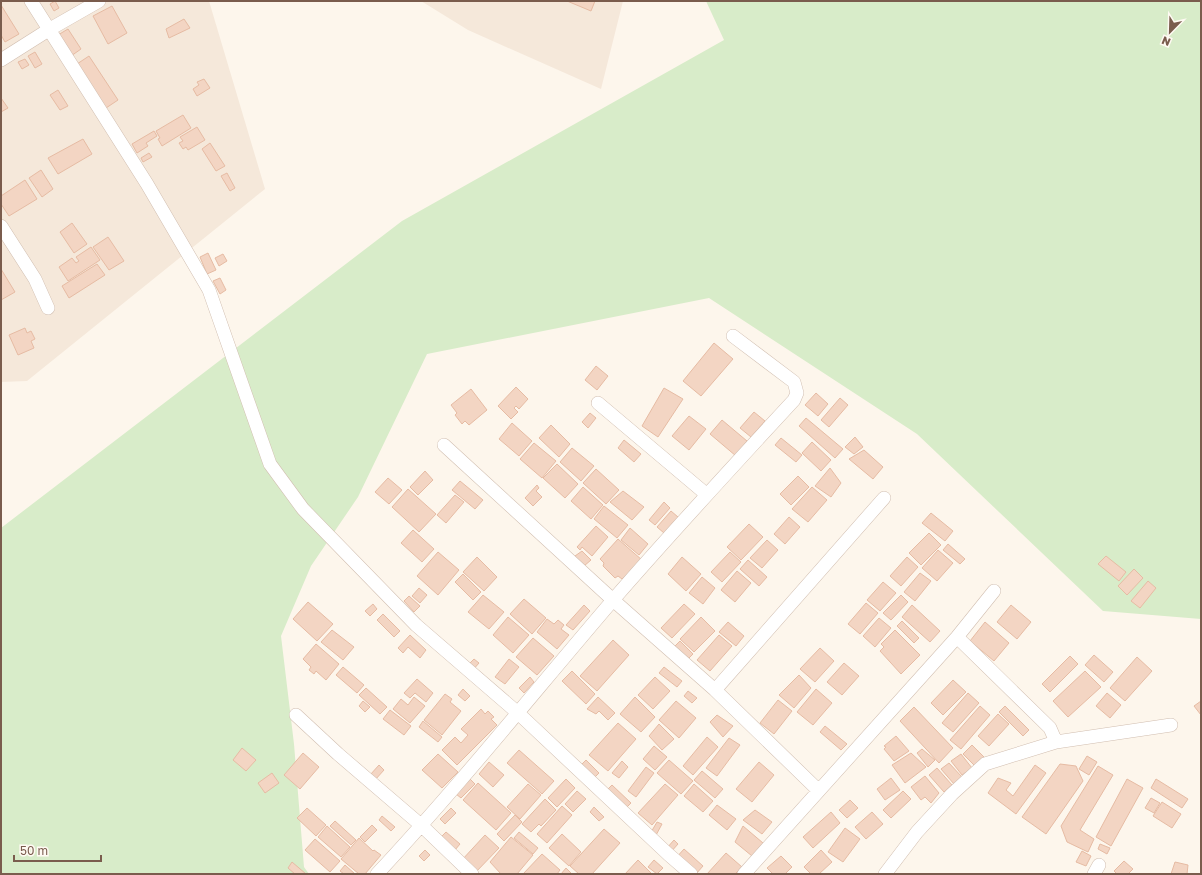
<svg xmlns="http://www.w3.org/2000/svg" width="1202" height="875" viewBox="0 0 1202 875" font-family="'Golos Text',sans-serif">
<rect width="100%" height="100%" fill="#fdf6ec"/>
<path fill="#f5e8da" d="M1 1H209L265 189 27 381 1 382Z
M421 1H623L601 89 468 30Z"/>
<path fill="#d8ecc9" d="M706 1H1201V619L1103 611 917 434 709 298 427 354 358 497 311 566 281 636 294 744 304 867 309 874H1V528L402 221 724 40Z"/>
<path fill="#f3d5c3" stroke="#e6bba3" d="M55 1 59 8 54 11 50 4Z
M567 1H595L591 11Z
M1 5 19 34 5 42 1 35Z
M112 6 127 33 108 44 93 16Z
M184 19 190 28 169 38 166 29Z
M68 29 81 49 71 56 58 35Z
M35 52 42 64 35 68 28 56Z
M89 56 118 100 106 108 77 64Z
M25 59 29 65 22 69 18 62Z
M204 79 210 88 197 96 193 89 199 85 197 82Z
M58 90 68 106 60 110 50 95Z
M1 98 8 108 1 112Z
M183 115 191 128 162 146 158 139 160 138 156 131Z
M197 127 205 140 188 150 186 147 183 149 179 143 183 141 180 137Z
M154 131 157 136 146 143 148 146 137 153 132 144Z
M83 139 92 154 58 174 48 158Z
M210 143 225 166 216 171 202 149Z
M149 153 152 157 143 162 141 158Z
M41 170 53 189 42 197 29 178Z
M227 173 235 188 230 191 221 176Z
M25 180 37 199 9 216 1 204V196Z
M72 223 87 244 74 253 60 232Z
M108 237 124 261 109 270 93 247Z
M91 247 100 260 68 281 59 267 72 258 76 263 79 261 76 257Z
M208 253 216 270 207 274 200 257Z
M223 254 227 261 219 266 215 258Z
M97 264 105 275 69 298 62 286Z
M1 269 15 292 1 300Z
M220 278 226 290 220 294 213 281Z
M25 328 27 333 31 331 35 339 31 341 34 348 18 355 9 335Z
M714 343 733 359 701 396 683 381Z
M596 366 608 376 597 390 585 380Z
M516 387 528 399 519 409 516 406 514 408 518 412 511 419 498 406Z
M664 388 683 399 658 437 642 426Z
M471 389 487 410 469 425 465 421 462 424 455 415 457 413 451 405Z
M816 393 828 404 818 416 805 405Z
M840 398 848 405 829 427 821 420Z
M754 412 765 421 751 437 740 428Z
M590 413 596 418 588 428 582 422Z
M689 416 706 429 689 450 672 436Z
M806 418 843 449 835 458 799 426Z
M722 420 747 441 736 456 710 434Z
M512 423 532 441 519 456 499 439Z
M551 425 570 444 559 457 539 438Z
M855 437 863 447 854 454 845 447Z
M781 438 802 455 796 462 775 445Z
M624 440 641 454 634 462 618 448Z
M812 442 831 460 821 471 802 453Z
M534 443 556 461 542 478 520 459Z
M572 448 594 466 581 481 560 462Z
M864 450 883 467 873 479 849 459Z
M557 464 578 484 565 498 543 478Z
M830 468 841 483 831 497 815 486Z
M596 469 619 490 606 504 583 483Z
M425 471 433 480 418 495 410 487Z
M798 476 809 487 791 505 780 494Z
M388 478 402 490 389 504 375 492Z
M460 481 483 500 475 509 452 490Z
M537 485 539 488 536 491 542 497 533 506 525 498Z
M583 487 603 505 591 519 571 501Z
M812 487 827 500 808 522 792 509Z
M408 489 436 514 419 532 392 507Z
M623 491 644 507 632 520 610 502Z
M455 495 464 502 446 523 437 515Z
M664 502 670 508 655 525 649 520Z
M604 506 628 525 617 538 594 519Z
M671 511 678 517 664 533 657 527Z
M931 513 953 531 945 541 922 523Z
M789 517 800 527 785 544 774 534Z
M749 524 763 537 741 560 727 547Z
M596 526 608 537 592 556 582 547 580 550 577 547Z
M630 528 648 544 639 555 621 540Z
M413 530 434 549 422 562 401 543Z
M929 533 941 545 921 565 909 553Z
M618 539 642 560 622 579 618 576 615 578 603 566 604 563 600 559Z
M767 540 778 550 762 568 750 558Z
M948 544 965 559 960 564 943 550Z
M938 550 953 563 937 581 922 568Z
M582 551 591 560 584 566 575 556Z
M438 552 459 570 438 595 417 576Z
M730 552 741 562 722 582 711 572Z
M1106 556 1126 572 1119 581 1098 564Z
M477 557 497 577 484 591 463 572Z
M682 557 701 574 686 591 668 574Z
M907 557 918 567 901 586 890 576Z
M748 560 767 577 759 586 740 569Z
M1134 569 1143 578 1127 595 1118 586Z
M737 571 751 583 735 602 721 590Z
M920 573 931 581 915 601 904 592Z
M463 574 481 592 473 600 455 582Z
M702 577 715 588 703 604 689 593Z
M1148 581 1156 588 1140 608 1131 601Z
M883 582 896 593 880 611 867 600Z
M419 588 427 595 420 603 412 596Z
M483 595 504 612 489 629 468 612Z
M901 595 908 602 891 620 883 613Z
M409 596 420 606 414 612 404 601Z
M524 599 546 618 532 634 510 614Z
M308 602 333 624 317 641 293 619Z
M866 603 878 613 860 634 848 624Z
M373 604 377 609 370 616 365 611Z
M684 604 695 614 672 638 661 628Z
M584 605 590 611 573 630 566 625Z
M912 605 940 631 930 642 902 617Z
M1011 605 1031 622 1017 639 997 622Z
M383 614 400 631 394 637 377 620Z
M508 617 529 635 513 653 493 635Z
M701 617 715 631 694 652 680 639Z
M879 618 891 628 875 647 863 636Z
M547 619 554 624 558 620 564 625 561 629 569 635 557 649 537 632Z
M902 621 919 638 914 643 897 626Z
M728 622 744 636 736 646 719 632Z
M985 622 1009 643 994 661 970 641Z
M332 630 354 647 343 660 321 642Z
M895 630 920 655 901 674 880 651 884 647 881 644Z
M410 635 426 650 420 658 408 647 403 653 398 648Z
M719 635 732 646 710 671 697 660Z
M533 638 554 656 537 675 516 657Z
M613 640 629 655 597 691 580 676Z
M680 641 693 654 688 659 675 646Z
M316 644 339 664 326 680 316 671 314 674 309 670 311 667 303 659Z
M820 648 834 661 815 682 800 669Z
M1094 655 1113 672 1104 682 1085 665Z
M1070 656 1078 664 1050 692 1042 684Z
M1137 657 1152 671 1125 701 1110 688Z
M474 659 479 663 472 671 467 666Z
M509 659 519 667 505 684 495 677Z
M844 663 859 676 842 695 827 682Z
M343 667 364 685 357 693 336 675Z
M664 667 682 681 677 687 659 673Z
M572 671 595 694 586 704 562 681Z
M1085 671 1101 687 1068 717 1053 701Z
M799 675 811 688 794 708 779 695Z
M530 677 534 682 524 693 519 688Z
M655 677 670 691 653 709 638 695Z
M417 679 433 693 426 702 415 693 410 698 404 693Z
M953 680 966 692 943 715 931 703Z
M366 688 387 707 380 714 359 695Z
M463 689 470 696 465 701 458 695Z
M816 689 832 703 813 725 797 712Z
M688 691 697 698 692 703 684 696Z
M968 693 979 703 953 732 942 723Z
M1107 693 1121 705 1110 718 1096 706Z
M445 694 452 699 450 702 461 711 442 735 424 720Z
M414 697 425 706 410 723 393 709 401 699 408 705Z
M598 697 615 713 608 720 599 711 596 714 587 709Z
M635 697 655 717 641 732 620 714Z
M778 700 792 711 774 734 760 723Z
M363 701 370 707 365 712 359 706Z
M676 701 696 718 679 738 659 720Z
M1201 701V715L1194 706Z
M980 706 990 715 961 749 950 740Z
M1005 706 1029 730 1023 736 999 712Z
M914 707 953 748 939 763 900 721Z
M481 709 485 714 488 711 494 717 491 719 497 725 457 765 442 750 455 737 461 743 468 735 461 729Z
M390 710 411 726 404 735 383 719Z
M998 714 1009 724 989 746 978 736Z
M717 715 733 726 723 737 710 722Z
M423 721 442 737 438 742 419 727Z
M618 723 636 739 608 771 589 755Z
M659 724 674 739 662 750 649 736Z
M825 726 847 744 841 750 820 732Z
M896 736 909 751 894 761 884 749 886 747 884 746Z
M707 737 718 747 693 775 683 766Z
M729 738 740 745 717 776 706 768Z
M972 745 986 759 977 768 963 754Z
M654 746 667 757 655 770 643 759Z
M242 748 256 760 246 771 233 760Z
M922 749 935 760 928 767 917 753Z
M519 750 554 781 542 794 507 763Z
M303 753 319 767 300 789 284 775Z
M911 753 926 767 905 783 892 765Z
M438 754 458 772 442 788 422 770Z
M961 754 972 768 962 775 951 761Z
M1087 756 1097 762 1089 775 1079 769Z
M586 760 599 773 592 780 579 767Z
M669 760 693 781 681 794 657 773Z
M622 761 628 767 619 778 612 773Z
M489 762 504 775 493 787 479 774Z
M759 762 774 775 752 802 736 789Z
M949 763 962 777 954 784 941 769Z
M1060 764 1076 766 1083 781 1046 834 1022 817Z
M379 765 384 770 375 780 370 775Z
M1035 765 1046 773 1016 814 988 793 998 778 1011 783 1006 790 1013 796Z
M1098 766 1113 775 1080 830 1094 839 1088 852 1067 842 1061 826Z
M646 767 654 773 636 797 628 791Z
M937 768 952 785 944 792 929 775Z
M702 771 723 789 715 798 694 780Z
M272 773 279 783 265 793 258 783Z
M925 776 939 793 931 803 925 797 921 800 911 787Z
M891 778 900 790 885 800 877 789Z
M470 779 475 784 461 798 456 794Z
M566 779 575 788 557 807 548 798Z
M1127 779 1143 788 1111 846 1096 837Z
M1156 779 1188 799 1182 808 1151 788Z
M478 783 511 813 496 830 463 800Z
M528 784 541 795 520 819 507 807Z
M665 784 678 795 652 825 638 813Z
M694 784 713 801 703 812 684 796Z
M612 785 631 803 626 808 607 790Z
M577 791 586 799 573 812 565 804Z
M903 791 911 799 891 818 883 810Z
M1151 798 1160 803 1154 813 1145 808Z
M545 799 556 810 541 826 539 824 531 832 522 824Z
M850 800 858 808 847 818 839 810Z
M1162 802 1181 814 1172 828 1153 816Z
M717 805 736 819 727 830 709 815Z
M562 806 572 815 547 843 537 834Z
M594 807 604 817 599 821 590 812Z
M307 808 326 825 316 836 297 818Z
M451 808 456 813 445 824 440 819Z
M755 810 772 822 762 834 743 820Z
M831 812 840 823 813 848 803 837Z
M872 812 883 824 866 839 855 827Z
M515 815 522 822 504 841 497 834Z
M382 816 395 827 391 831 379 820Z
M335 821 356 840 351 845 330 826Z
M657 822 662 824 655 837 650 834Z
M372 825 377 830 365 842 360 837Z
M327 826 350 847 341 857 318 837Z
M743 826 763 843 752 856 735 842Z
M845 828 860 839 843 862 828 852Z
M604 829 620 843 592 874H579L570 866Z
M446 832 460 844 455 850 441 837Z
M519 832 538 848 533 854 514 838Z
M562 834 581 852 569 866 549 848Z
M485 835 499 848 475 873 461 861Z
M511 837 533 855 517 874H501L490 862Z
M359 838 373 851 374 850 381 855 365 874H359L341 859Z
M315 839 340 861 330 872 305 850Z
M674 840 678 844 670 853 666 849Z
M1100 844 1110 848 1107 854 1098 849Z
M684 849 703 866 696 874 675 859Z
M425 850 430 855 424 861 419 856Z
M821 850 832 862 819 874H811L804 867Z
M1082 851 1091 856 1086 866 1076 862Z
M726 853 742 867 735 874H707Z
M542 854 560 870 557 874H523Z
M781 856 792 867 785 874H773L767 868Z
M638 860 652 874H625Z
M654 860 663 868 657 874 648 867Z
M1124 861 1133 869 1128 874H1117L1114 871Z
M292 862 306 874H295L288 868Z
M1175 862 1188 865 1187 874H1171Z
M345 865 355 874H344L340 871Z
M566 868 572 874H561Z"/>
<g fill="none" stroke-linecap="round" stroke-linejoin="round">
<defs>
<path id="street" d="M31 1 147 184 209 290 270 464 303 509 416 625 518 713 668 854 691 874
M1 60 50 29 99 1
M1 226 35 279 48 308
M598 403 706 494
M444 445 613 600 715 690 818 790
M957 637 1050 728 1056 742
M715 690 884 498
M296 715 338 754 422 826 472 874
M377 874C459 786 535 691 613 600 672 532 733 466 794 400L797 393 794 382 733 336
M744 874 957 637 994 591
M885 874 917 832 952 794 985 764 1056 742 1171 725
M1094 874 1099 865"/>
</defs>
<use href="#street" stroke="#d1beb0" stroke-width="14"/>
<use href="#street" stroke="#fff" stroke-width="13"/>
</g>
<rect width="1202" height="875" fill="none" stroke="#7a5c4d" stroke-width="4"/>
<g transform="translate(1170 32) rotate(203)" stroke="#fffaf3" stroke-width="3" paint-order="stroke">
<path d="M0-3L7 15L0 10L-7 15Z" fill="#7a5c4d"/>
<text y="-6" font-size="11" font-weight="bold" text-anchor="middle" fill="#7a5c4d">N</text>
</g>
<path d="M14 855v6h87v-6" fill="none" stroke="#7a5c4d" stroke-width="2"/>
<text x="20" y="855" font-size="12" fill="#7a5c4d" stroke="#fffaf3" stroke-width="3" paint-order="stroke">50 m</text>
</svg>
